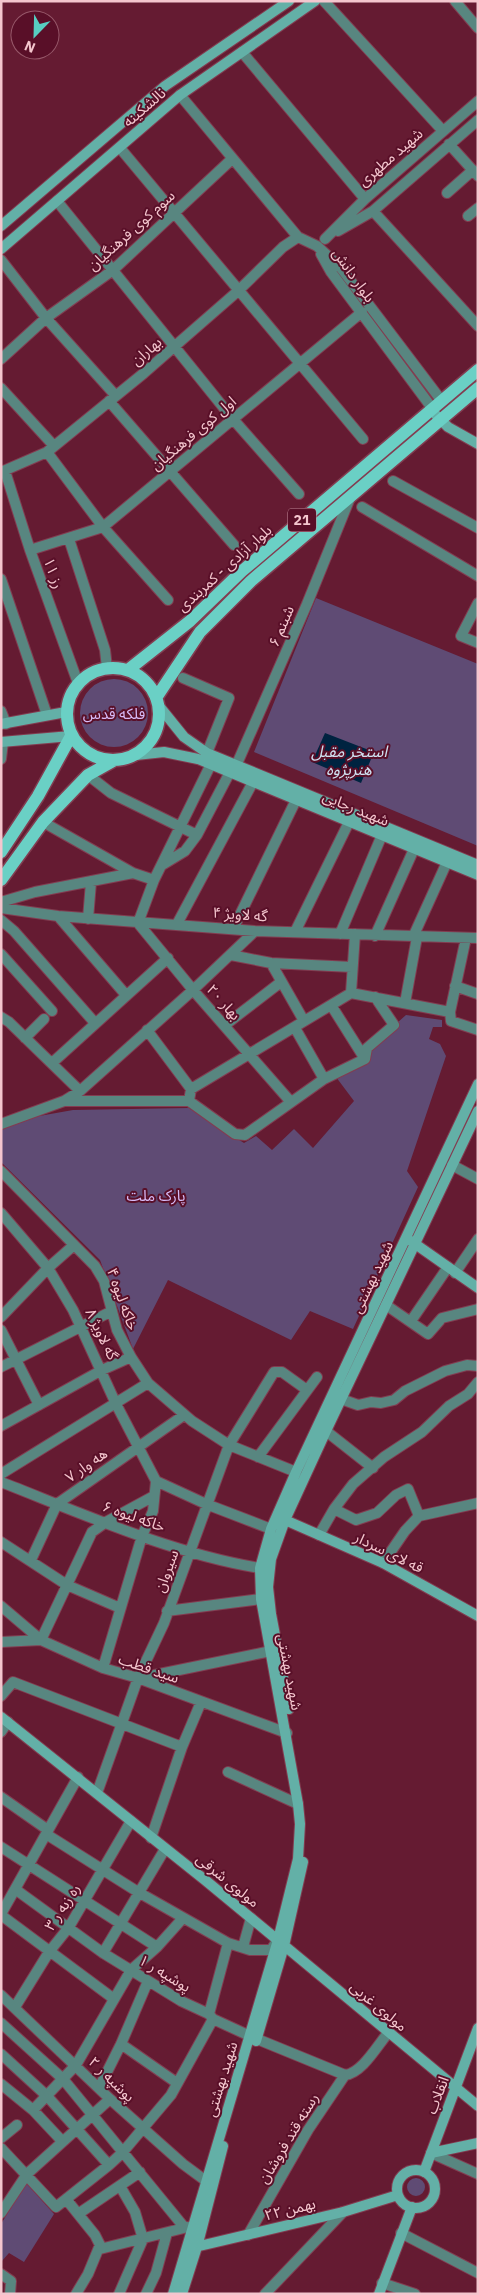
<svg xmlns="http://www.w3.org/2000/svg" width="479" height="2295" viewBox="0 0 479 2295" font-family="'IBM Plex Sans','Noto Sans Arabic',sans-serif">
<rect width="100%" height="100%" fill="#651b32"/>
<path fill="#5f4b74" d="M316 598 478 664V846L254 752Z
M80 713a34 34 0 1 1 68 0a34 34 0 1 1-68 0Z
M406 1015 442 1020V1027H433L429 1039 440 1044 446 1056 407 1171 418 1187 353 1329 310 1311 291 1340 168 1280 133 1349 100 1260 1 1162V1129L28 1118 73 1110 189 1108 244 1143 256 1136 272 1150 294 1129 313 1148 354 1101 336 1077Z
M407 2187a9 9 0 1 1 18 0a9 9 0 1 1-18 0Z
M26 2183 54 2214 24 2262 9 2253 1 2262V2224Z"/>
<path fill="#002340" d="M325 733 374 752 361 783 312 762Z"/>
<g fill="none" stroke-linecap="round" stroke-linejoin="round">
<defs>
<path id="street" d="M324 1 443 131
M455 1 478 28
M242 52 365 199
M180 95 298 237 317 246 341 268 441 400
M449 144 478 176
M120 148 363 439
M447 193 473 170
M57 201 232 418 299 494
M373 211 478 326
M468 216 478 208
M338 231 373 211 478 120
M325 239 365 199 478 101
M321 254 331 272 432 408
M1 260 46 318 116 396
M1 359 46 318 113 270 232 159
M1 388 54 446
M109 401 234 545
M47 452 103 527 168 600
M5 471 30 550 78 683
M1 472 47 452 144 373 238 291 283 247 298 237
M393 481 478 528
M362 507 478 576
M69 539 105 650 107 668
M30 550 103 527 362 312
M1 579 47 715
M478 603 461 636 478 643
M183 678 229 698 207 753
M1 711 6 724
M1 759 3 742
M211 764 154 880 138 923 193 990 290 1101
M236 766 307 604 350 498
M88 775 111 793 197 835
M43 822 133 873 154 880
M162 865 185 851 197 835 230 772
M1 902 35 892 133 873
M1 908 58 916 255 931 478 938
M58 916 126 995
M88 919 91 882
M1 920 14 931 95 1023
M177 924 253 782
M233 929 296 800
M295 932 349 822
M340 934 382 835
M375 936 414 849
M413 937 447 862
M466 938 450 1012 451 1021 478 1030
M1 954 52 1011
M231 955 271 963 352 967
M271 963 304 1021
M455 986 478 994
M351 993 355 934
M405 1003 417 937
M331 1005 365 1059
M1 1017 9 1022 80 1091
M225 1025 281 982
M295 1028 324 1079
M147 1030 191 1089
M25 1038 44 1019
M52 1063 168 958
M64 1101 80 1091 193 990 255 931
M189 1101 191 1089 351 993 450 1012
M1 1124 64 1101H189L235 1134 245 1135 324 1079 365 1059 367 1048 394 1025 375 997
M452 1165 478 1179
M1 1171 95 1266 104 1281 117 1330 131 1357 148 1383 192 1421 229 1445 296 1472
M1 1213 48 1268 73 1310 116 1404 156 1481
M455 1273 478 1239
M386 1305 428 1334 442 1318 478 1309
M1 1317 48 1268 74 1245
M411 1321 448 1267
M1 1330 39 1405
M1 1367 112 1311
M341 1399 358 1405 371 1402 381 1403 394 1400 405 1391 445 1371 467 1365 478 1366
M1 1426 102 1370 131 1357
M326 1431 373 1468
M258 1457 317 1377
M1 1474 148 1383
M156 1481 206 1504 271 1529
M1 1482C83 1514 173 1554 260 1568
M334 1509 356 1520 377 1513 396 1495 408 1489 419 1516 405 1531 383 1563
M419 1516 478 1503
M319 1535 334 1509 353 1484 384 1457 422 1432 449 1406 468 1394 478 1382
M1 1542 67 1585 120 1608
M31 1560 57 1504 184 1415
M1 1606 41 1640 92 1532 106 1522 154 1496
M167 1611 261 1599
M1 1642 41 1640 103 1668 138 1678 287 1733
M103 1668 142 1536 153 1511 156 1481
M140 1678 271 1651
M1 1696 13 1682 182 1747
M1 1732 8 1722
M228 1772 298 1804
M97 1793 138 1678 164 1623 229 1445 274 1372H282L307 1390
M1 1797 48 1830
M46 1834 138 1892 228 1943 250 1950H271L277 1941
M151 1838 182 1747 201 1702
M1 1847 157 1947
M15 1889 103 1953 181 2001 209 2014 213 2019 250 2036
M1 1914 78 1777
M1 1915 114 1999
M243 1947 251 1918
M103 1953 165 1849
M1 1995 110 2099 183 2164 206 2181
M15 2007 49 1952 69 1927 131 1821
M209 2014 228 1943
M1 2023 63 2079 184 2227
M257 2039 345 2075
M121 2044 177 2083
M1 2054 47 2096 109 2165 122 2153 171 2095 213 2019
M1 2084 33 2110 62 2141
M99 2088 121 2044 148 1981
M33 2110 76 2065 131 1970 157 1947 183 1918
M1 2138 17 2125
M1 2148 56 2207 109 2165
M431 2153 478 2174
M66 2199 95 2235 100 2245 88 2274 76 2294
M1 2213 27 2174 110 2099
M78 2214 140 2172
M401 2233 478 2273
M248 2235 308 2130 345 2075C362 2073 377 2046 388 2033
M100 2249 188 2227
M1 2274 11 2281 10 2294
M382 2283 415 2294
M119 2294 143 2239 135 2212 120 2186
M146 2294 156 2273 167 2233
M265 2294 343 2212"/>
<path id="secondary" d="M1 226 165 86 289 1
M1 249 180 95 315 1
M436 415 448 427 478 444
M159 706 184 737 207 753 478 865
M1 724 66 712
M1 742 71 736
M136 755 164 752 198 759 478 875
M411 1241 478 1288
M285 1520 383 1563 478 1616
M289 1709 271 1614 268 1587 271 1559 285 1520 326 1431 478 1111
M1 1717 205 1880 478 2106
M256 2041 284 1946 303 1862
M431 2153 478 2143
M397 2189a19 19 0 1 1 38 0a19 19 0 1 1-38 0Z
M424 2172 478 2028
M191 2248 343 2212 398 2195
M173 2294 278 1940 298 1859 300 1824 298 1804 261 1599 260 1568 271 1529 296 1472 478 1084
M182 2294 197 2247 223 2146
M379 2294 412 2207"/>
<path id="primary" d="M67 714a46 46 0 1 1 92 0a46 46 0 1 1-92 0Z
M128 670 190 621 242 571 478 370
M156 698 200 632 251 581 478 388
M1 852 38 796 71 736
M1 880 43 822 88 775 113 761"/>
</defs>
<use href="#street" stroke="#823d51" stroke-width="12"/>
<use href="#secondary" stroke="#823d51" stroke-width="12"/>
<use href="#primary" stroke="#823d51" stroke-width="15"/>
<use href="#street" stroke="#588680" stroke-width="10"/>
<use href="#secondary" stroke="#63b0a7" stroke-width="10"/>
<use href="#primary" stroke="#6ad0c5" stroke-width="12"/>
</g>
<g text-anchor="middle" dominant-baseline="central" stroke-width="4" stroke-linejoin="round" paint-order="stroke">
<rect fill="#590f28" stroke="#c68f9c" stroke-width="1" x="288" y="508.5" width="28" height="23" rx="4"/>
<g font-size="14" font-weight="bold" fill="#f4c6ce">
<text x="302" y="520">21</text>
</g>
<g font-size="15" fill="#f4c6ce" stroke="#590f28">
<text transform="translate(144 107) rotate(-41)">نالشکینه</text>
<text transform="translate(390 157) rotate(-41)">شهید مطهری</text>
<text transform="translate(131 230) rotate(-42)">سوم کوی فرهنگیان</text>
<text transform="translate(354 275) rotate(55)">بلوار دانش</text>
<text transform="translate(146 351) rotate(-41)">بهاران</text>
<text transform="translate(193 433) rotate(-40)">اول کوی فرهنگیان</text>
<text transform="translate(224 568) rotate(-42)">بلوار آزادی - کمربندی</text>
<text transform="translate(54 573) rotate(70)">رز ۱۱</text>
<text transform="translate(281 626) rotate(-67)">شبنم ۶</text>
<text transform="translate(356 808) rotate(22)">شهید رجایی</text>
<text transform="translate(240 914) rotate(4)">گه لاویژ ۴</text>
<text transform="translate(224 1002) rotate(48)">بهار ۲۰</text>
<text transform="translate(372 1277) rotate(-65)">شهید بهشتی</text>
<text transform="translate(123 1299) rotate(70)">خاکه لیوه ۴</text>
<text transform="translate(102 1334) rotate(64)">گه لاویژ ۸</text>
<text transform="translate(86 1465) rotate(-35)">هه وار ۷</text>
<text transform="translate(134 1516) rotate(19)">خاکه لیوه ۶</text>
<text transform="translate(389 1552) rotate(26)">قه لای سردار</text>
<text transform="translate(166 1571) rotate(-70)">سیروان</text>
<text transform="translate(149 1668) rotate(19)">سید قطب</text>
<text transform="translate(290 1672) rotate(79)">شهید بهشتی</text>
<text transform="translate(228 1880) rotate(39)">مولوی شرقی</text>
<text transform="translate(62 1907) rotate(-57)">ره زبه ر ۳</text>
<text transform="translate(165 1973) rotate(31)">۱ پوشپه ر</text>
<text transform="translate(379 2006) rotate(40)">مولوی غربی</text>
<text transform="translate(112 2079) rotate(44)">پوشپه ر ۲</text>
<text transform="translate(221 2079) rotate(-73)">شهید بهشتی</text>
<text transform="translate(437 2095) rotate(-69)">انقلاب</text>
<text transform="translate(288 2138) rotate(-59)">رسته قند فروشان</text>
<text transform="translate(290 2209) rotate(-14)">۲۲ بهمن</text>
</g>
<g font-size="15" fill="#d7bbf7" stroke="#590f28">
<text x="114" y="713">فلکه قدس</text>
<text x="156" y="1195">پارک ملت</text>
</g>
<g font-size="16" font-style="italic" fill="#cfe1f1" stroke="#590f28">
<text x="349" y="751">استخر مقبل<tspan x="349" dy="18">هنرپژوه</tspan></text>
</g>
</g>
<rect width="479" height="2295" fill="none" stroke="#f4c6ce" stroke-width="5"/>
<g transform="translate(35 35) rotate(203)"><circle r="24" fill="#590f28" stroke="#97586a"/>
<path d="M0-4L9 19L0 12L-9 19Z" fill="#57cec1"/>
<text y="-8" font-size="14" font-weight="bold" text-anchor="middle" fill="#f4c6ce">N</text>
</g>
</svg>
